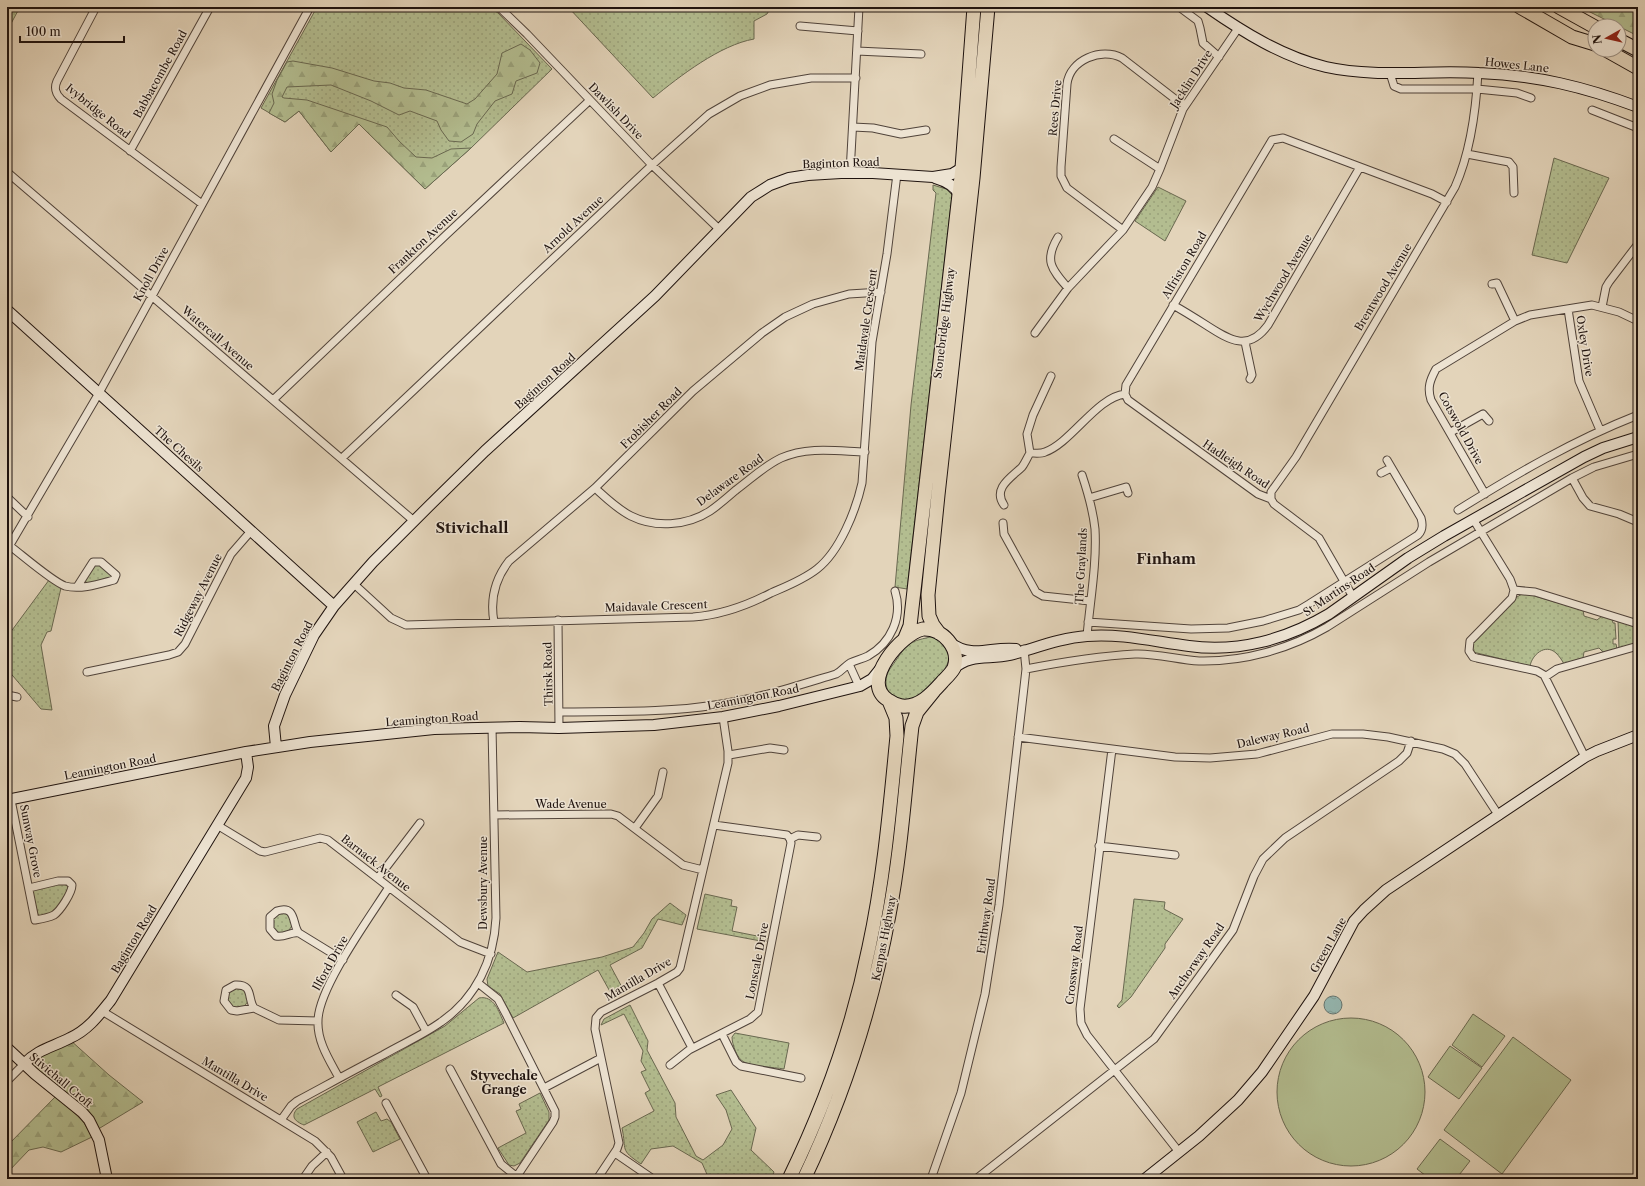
<svg xmlns="http://www.w3.org/2000/svg" width="1645" height="1186" viewBox="0 0 1645 1186" font-family="'Libre Caslon Text',serif">
<defs>
<pattern id="grass-dots" width="8" height="8" patternUnits="userSpaceOnUse"><rect width="8" height="8" fill="#b3bd90"/><path d="M2 2h.1M6 6h.1" fill="none" stroke="#9aa27b" stroke-width="1.8" stroke-linecap="round"/></pattern>
<pattern id="forest-firs" width="22" height="20" patternUnits="userSpaceOnUse"><rect width="22" height="20" fill="#b3bd90"/><path d="M5 1l3.5 6h-7zM16 11l3.5 6h-7z" fill="#9aa27b"/></pattern>
<pattern id="water-ripples" width="26" height="14" patternUnits="userSpaceOnUse"><rect width="26" height="14" fill="#95b8b2"/><path d="M2 4q2-2 4 0t4 0M15 11q2-2 4 0t4 0" fill="none" stroke="#809d98"/></pattern>
</defs>
<rect width="100%" height="100%" fill="#e3d4ba"/>
<filter id="stains"><feTurbulence type="fractalNoise" baseFrequency=".005" numOctaves="4"/><feColorMatrix values="0 0 0 0 .2 0 0 0 0 .09 0 0 0 0 .02 0 0 0 .5 -.17"/></filter>
<radialGradient id="worn" r=".72"><stop offset=".6" stop-color="#630" stop-opacity="0"/><stop offset="1" stop-color="#630" stop-opacity=".3"/></radialGradient>
<path fill="url(#grass-dots)" stroke="#696850" d="M7 7H20L7 31Z
M317 7H489L498 13 552 69 471 148 425 189 359 124 331 152 299 111 285 122 261 108Z
M568 7H771L767 14 754 21V39C720 45 680 76 653 98Z
M1554 158 1609 178 1567 263 1532 255Z
M933 185 946 189 952 195 907 589 895 587 911 405 936 193 933 190Z
M1158 187 1186 201 1165 241 1135 221Z
M95 565H100L113 576V577L84 584 83 583Z
M49 580 61 588 51 631 47 632 41 645 52 710 41 709 7 669V637Z
M1524 593 1583 610 1584 616 1597 620 1602 616 1612 619 1613 623H1615L1616 639H1613V644H1616L1617 649 1603 652 1599 648 1584 652 1583 658 1564 664C1562 660 1559 656 1556 653 1545 643 1532 655 1530 666L1473 652 1472 650V641L1515 598Z
M1618 621 1638 627V643L1619 648Z
M935 636C941 642 948 647 949 656 950 670 923 697 910 700 888 704 879 682 892 666 896 661 905 645 911 643 918 639 927 638 935 636Z
M61 883 68 886C69 897 51 920 38 915L32 890Z
M705 894 732 900 731 906 737 907 732 931 767 938 766 942 697 929Z
M1134 899 1165 902 1164 909 1183 919 1165 944V948L1131 997 1119 1008 1117 1006 1122 1000Z
M670 903 686 915 682 925 658 919 642 948 610 965 624 991 613 997 598 970 513 1018 500 994 488 986 487 979 498 952 527 972 602 957 633 947 644 933 652 919Z
M272 923a10 10 0 1 1 20 0a10 10 0 1 1-20 0Z
M226 998a11 11 0 1 1 22 0a11 11 0 1 1-22 0Z
M479 998C494 995 499 1012 504 1023L378 1087 382 1096 380 1097 375 1089 304 1125C296 1122 290 1117 297 1109L445 1026Z
M630 1005 648 1041 647 1050 675 1103 676 1117 696 1156 703 1160 723 1145 732 1129 726 1110 716 1095 731 1090 756 1128 751 1150 774 1172 771 1179H709L702 1163 673 1146 651 1149 641 1164C619 1149 627 1151 622 1128L654 1111 645 1093 650 1090 641 1072 646 1070 641 1061 643 1051 624 1014 601 1025 604 1019Z
M735 1033 789 1043 784 1069C773 1067 754 1067 744 1062 737 1059 732 1044 732 1037Z
M540 1093 549 1112V1120L520 1163 514 1166 509 1165 498 1148 526 1133 516 1111 521 1109 519 1104Z
M376 1112 381 1121 387 1119 391 1122 400 1139 373 1152 357 1122Z"/>
<path fill="url(#forest-firs)" stroke="#696850" d="M1580 7H1638V36Z
M521 44 530 50 540 63 537 73 516 81 512 94 495 101 477 124 473 134 461 142 449 141 441 130 437 121 410 111 399 115 371 101 331 85 287 87 282 97 284 98 307 100 387 127 399 141 416 157 432 158 451 149 471 148 425 189 359 124 331 152 299 111 285 122 269 113 274 103 272 94 277 80 287 62 293 61 332 68 374 81 390 83 404 88 426 90 467 104 475 99 497 74 502 53Z
M69 1039 109 1075 143 1102 95 1131 35 1074 28 1060Z
M56 1096 83 1121 92 1137 61 1152 43 1147 29 1150 7 1173V1146Z"/>
<path fill="#b3bd90" stroke="#696850" d="M1473 1014 1505 1036 1482 1067 1452 1045Z
M1277 1092a74 74 0 1 1 148 0a74 74 0 1 1-148 0Z
M1513 1037 1571 1080 1502 1174 1444 1130Z
M1450 1046 1482 1068 1459 1099 1428 1077Z
M1440 1139 1470 1161 1456 1179H1430L1417 1169Z"/>
<path fill="url(#water-ripples)" stroke="#667671" d="M1324 1005a9 9 0 1 1 18 0a9 9 0 1 1-18 0Z"/>
<g fill="none" stroke-linecap="round" stroke-linejoin="round">
<defs>
<path id="street" d="M96 7 57 81C54 88 55 93 61 99L202 204
M499 7 527 34 652 165 719 229
M1179 7 1198 21 1200 28 1203 43 1219 57
M800 26 858 31
M857 51 921 54
M1390 73 1394 86 1401 89H1477L1517 93 1531 98
M1592 110 1638 128
M853 127 873 128 901 134 926 130
M1114 139 1160 169
M130 151 210 7
M1467 154 1509 162 1513 167 1514 193
M7 172 414 521
M850 173 859 7
M1123 230 1067 188 1061 176V167L1067 84C1070 60 1101 47 1122 58L1175 99 1185 105
M1058 237C1044 260 1051 269 1068 288
M1492 284 1497 283 1515 321
M1173 305C1184 311 1195 318 1206 325 1228 339 1248 353 1268 325L1360 167
M1602 307 1606 287 1609 282 1638 244
M1568 309 1579 381 1600 430
M1035 333 1068 288 1123 230 1152 187 1160 169 1183 109 1239 27
M1245 342 1252 375 1250 379
M1051 376 1033 415 1027 434 1030 453C1035 453 1041 454 1045 452 1071 443 1097 397 1125 394
M273 400 446 235 590 100
M1451 432 1483 414 1489 421
M342 458 652 165 709 114 740 96 770 85 811 78H856
M1381 473 1391 468
M1082 475C1088 493 1093 510 1095 529 1097 564 1090 601 1087 636
M1572 478 1583 498 1590 506 1619 514 1638 522
M595 488C606 498 617 509 631 516 655 528 687 526 710 511 719 505 728 497 736 490 751 479 764 466 781 458 808 446 837 451 865 452
M1485 494 1431 400C1427 388 1430 380 1436 369L1515 321 1530 315 1592 305 1619 312 1638 321
M7 497 28 517
M1089 498 1126 487 1128 493
M1271 499 1258 494 1128 400 1125 394 1126 385 1272 140 1283 138 1432 194 1447 202
M1004 505C992 488 1012 477 1022 467 1025 463 1027 458 1030 453
M1458 510C1518 473 1572 441 1638 415
M1473 519 1510 579 1514 590 1512 598 1470 641 1469 651 1473 657 1477 658 1537 671 1544 675 1585 757
M1003 523 1004 534 1036 592 1043 596 1090 601
M10 546C22 555 53 582 65 586 81 590 99 584 114 580L116 575 101 562H93L77 587
M7 550 99 393 310 7
M354 584 391 618 406 625 693 617C721 615 746 606 771 593 787 586 803 580 817 569 840 551 856 510 862 483L872 342 887 254 897 174
M1514 590 1535 592 1638 624
M1353 597 1319 538 1274 504 1271 499V492L1296 457 1455 187C1471 151 1476 111 1478 72
M558 620 559 728
M494 622C490 600 495 579 509 561L595 488 693 391 762 333 785 317 813 304 849 294 881 292
M1088 622 1191 629 1228 628 1263 621 1299 610 1309 604 1418 535C1423 530 1423 525 1421 518L1387 460
M849 664 859 686
M1026 669C1062 662 1099 656 1135 654 1156 653 1178 660 1199 661 1244 662 1289 649 1327 627L1429 562 1572 478 1594 467 1638 454
M87 672 169 655 178 652 185 644 231 554 251 531
M1545 677 1557 669 1638 646
M7 695 17 697
M559 712C611 711 664 713 715 705 757 699 796 686 836 674 842 671 845 666 850 663 856 660 862 659 868 656 891 643 903 617 895 591
M1018 737 1175 757 1210 758 1257 754 1332 734H1363L1388 737 1443 749 1455 754 1465 764 1499 816
M1112 749 1080 1009 1081 1023 1087 1035 1179 1152
M729 755 770 748 784 750
M11 800 35 920C41 919 48 918 54 915 60 911 72 893 72 885L68 881H58L29 888
M494 815 611 814 618 816 683 865 703 870
M217 825 260 851 265 852 320 838 328 840 460 942 491 954
M635 828 658 796 663 772
M790 839 798 835 817 837
M1099 846 1175 855
M378 878 420 823
M299 933C292 926 297 904 277 911L270 917V929L276 936C285 938 291 931 299 933L343 960
M478 983 498 999 506 1014 555 1111V1117L553 1122 515 1179
M658 983 692 1048
M396 995 413 1007 426 1031
M254 1008C247 998 254 984 235 985L226 990 224 1001 231 1010 237 1011 254 1008 279 1020 318 1021
M102 1011 315 1141 331 1157 343 1179
M722 1034 736 1062 741 1066 801 1078
M670 1065 689 1050 750 1019 758 1012 791 843 790 839 787 835 714 825
M450 1069 501 1164 517 1177
M339 1078C330 1061 317 1042 318 1021 318 988 370 917 389 887
M7 1081 24 1064
M544 1088 601 1058
M386 1103 427 1179
M281 1120 291 1106 297 1101C325 1086 354 1070 383 1055 402 1044 423 1035 441 1022 476 998 494 960 496 918L492 727
M615 1153 653 1179
M303 1179 312 1166 327 1152
M597 1179 617 1149 619 1143 595 1029 596 1018 601 1012 658 983 677 972 680 968 728 763V751L723 717
M931 1179 961 1093 985 994 999 905 1024 687 1026 669 1024 649
M976 1179 1154 1039 1233 930 1254 876 1263 859 1285 838 1399 761 1407 753 1411 741"/>
<path id="secondary" d="M1207 7C1243 32 1283 57 1326 67 1376 78 1428 70 1479 73 1536 75 1585 87 1638 107
M935 178C945 181 955 185 959 195
M7 310 334 606
M949 642C974 660 990 646 1016 649
M953 669C971 653 989 660 1010 655 1036 648 1060 638 1087 636 1121 633 1156 642 1189 646 1238 653 1287 639 1329 614L1408 558 1444 536 1584 457 1603 448 1638 437
M276 747 274 726 285 695 314 635 334 606 373 562 429 506 485 451 655 296 751 197 770 185 789 178 808 175 841 173H873L933 177 952 174 962 168
M7 800 246 752 310 742 434 729 520 727 559 728 654 725 723 717 779 706 860 686 872 679 880 669
M7 1048 35 1074 82 1112 89 1120 99 1140 107 1179
M24 1064C38 1049 53 1047 70 1038 88 1030 99 1015 111 1000L246 778 248 767 246 752
M1145 1179 1199 1136 1238 1100 1262 1072 1314 996 1354 921 1364 910 1386 890 1585 757 1597 751 1638 735"/>
<path id="highway" d="M1520 7 1572 37 1595 44
M1559 7 1595 27
M1619 40 1638 50
M1606 50 1638 68
M923 629C942 628 961 648 954 668 952 672 948 676 944 680 933 692 920 708 902 706 897 705 892 703 888 700 859 682 902 633 923 629Z
M939 633 933 625 929 616 928 595 938 495 973 178 988 7
M905 638 910 626 912 608 962 168 974 7
M789 1179C825 1105 853 1027 869 947 884 878 890 807 897 736L896 718 889 701
M804 1179C844 1095 872 1007 889 915 901 853 905 789 912 726L917 712 934 691"/>
</defs>
<use href="#street" stroke="#50433a" stroke-width="9"/>
<use href="#secondary" stroke="#1f130f" stroke-width="12"/>
<use href="#highway" stroke="#1f130f" stroke-width="15"/>
<use href="#street" stroke="#ede3d2" stroke-width="7"/>
<use href="#secondary" stroke="#ede3d2" stroke-width="10"/>
<use href="#highway" stroke="#e3d4ba" stroke-width="13"/>
</g>
<g text-anchor="middle" dominant-baseline="central" stroke-width="3" stroke-linejoin="round" paint-order="stroke">
<g font-size="11" fill="#1f130f" stroke="#ede3d2">
<text transform="translate(1517 65) rotate(6)">Howes Lane</text>
<text transform="translate(160 74) rotate(-61)">Babbacombe Road</text>
<text transform="translate(1191 79) rotate(-57)">Jacklin Drive</text>
<text transform="translate(1055 108) rotate(-85)">Rees Drive</text>
<text transform="translate(98 111) rotate(39)">Ivybridge Road</text>
<text transform="translate(616 111) rotate(46)">Dawlish Drive</text>
<text transform="translate(841 163) rotate(-2)">Baginton Road</text>
<text transform="translate(573 224) rotate(-43)">Arnold Avenue</text>
<text transform="translate(423 241) rotate(-43)">Frankton Avenue</text>
<text transform="translate(1184 265) rotate(-59)">Alfriston Road</text>
<text transform="translate(151 274) rotate(-61)">Knoll Drive</text>
<text transform="translate(1283 278) rotate(-59)">Wychwood Avenue</text>
<text transform="translate(1383 287) rotate(-59)">Brentwood Avenue</text>
<text transform="translate(866 320) rotate(-82)">Maidavale Crescent</text>
<text transform="translate(944 323) rotate(-83)">Stonebridge Highway</text>
<text transform="translate(218 338) rotate(41)">Watercall Avenue</text>
<text transform="translate(1585 346) rotate(81)">Oxley Drive</text>
<text transform="translate(545 381) rotate(-42)">Baginton Road</text>
<text transform="translate(651 418) rotate(-45)">Frobisher Road</text>
<text transform="translate(1461 428) rotate(61)">Cotswold Drive</text>
<text transform="translate(179 449) rotate(42)">The Chesils</text>
<text transform="translate(1236 464) rotate(34)">Hadleigh Road</text>
<text transform="translate(730 480) rotate(-36)">Delaware Road</text>
<text transform="translate(1081 566) rotate(-87)">The Graylands</text>
<text transform="translate(1339 590) rotate(-34)">St Martins Road</text>
<text transform="translate(198 595) rotate(-63)">Ridgeway Avenue</text>
<text transform="translate(656 606) rotate(-2)">Maidavale Crescent</text>
<text transform="translate(292 656) rotate(-63)">Baginton Road</text>
<text transform="translate(548 674) rotate(-91)">Thirsk Road</text>
<text transform="translate(753 697) rotate(-11)">Leamington Road</text>
<text transform="translate(432 719) rotate(-4)">Leamington Road</text>
<text transform="translate(1273 736) rotate(-13)">Daleway Road</text>
<text transform="translate(110 767) rotate(-11)">Leamington Road</text>
<text x="571" y="804">Wade Avenue</text>
<text transform="translate(31 841) rotate(79)">Sunway Grove</text>
<text transform="translate(376 863) rotate(38)">Barnack Avenue</text>
<text transform="translate(483 883) rotate(-90)">Dewsbury Avenue</text>
<text transform="translate(986 916) rotate(-82)">Erithway Road</text>
<text transform="translate(884 938) rotate(-79)">Kenpas Highway</text>
<text transform="translate(134 939) rotate(-59)">Baginton Road</text>
<text transform="translate(1328 945) rotate(-61)">Green Lane</text>
<text transform="translate(757 961) rotate(-79)">Lonscale Drive</text>
<text transform="translate(1196 961) rotate(-55)">Anchorway Road</text>
<text transform="translate(330 963) rotate(-61)">Ilford Drive</text>
<text transform="translate(1074 965) rotate(-83)">Crossway Road</text>
<text transform="translate(638 979) rotate(-30)">Mantilla Drive</text>
<text transform="translate(235 1079) rotate(31)">Mantilla Drive</text>
<text transform="translate(61 1080) rotate(40)">Stivichall Croft</text>
</g>
<g font-size="12" font-weight="bold" fill="#1f130f" stroke="#ede3d2">
<text x="504" y="1075">Styvechale<tspan x="504" dy="14">Grange</tspan></text>
</g>
<g font-size="15" font-weight="bold" fill="#1f130f" stroke="#ede3d2">
<text x="472" y="527">Stivichall</text>
<text x="1166" y="558">Finham</text>
</g>
</g>
<rect width="1645" height="1186" fill="none" stroke="#e3d4ba" stroke-width="24"/>
<rect x="8" y="8" width="1629" height="1170" fill="none" stroke="#1f130f" stroke-width="2"/>
<rect x="12" y="12" width="1621" height="1162" fill="none" stroke="#1f130f"/>
<g transform="translate(1607 38) rotate(262)"><circle r="19" fill="#ede3d2" stroke="#9b9084"/>
<path d="M0-3L7 15L0 10L-7 15Z" fill="#8f2418"/>
<text y="-6" font-size="11" font-weight="bold" text-anchor="middle" fill="#1f130f">N</text>
</g>
<path d="M20 36v6h104v-6" fill="none" stroke="#1f130f" stroke-width="2"/>
<text x="26" y="36" font-size="12" fill="#1f130f" stroke="#ede3d2" stroke-width="3" paint-order="stroke">100 m</text>
<rect width="100%" height="100%" filter="url(#stains)"/>
<rect width="100%" height="100%" fill="url(#worn)"/>
</svg>
